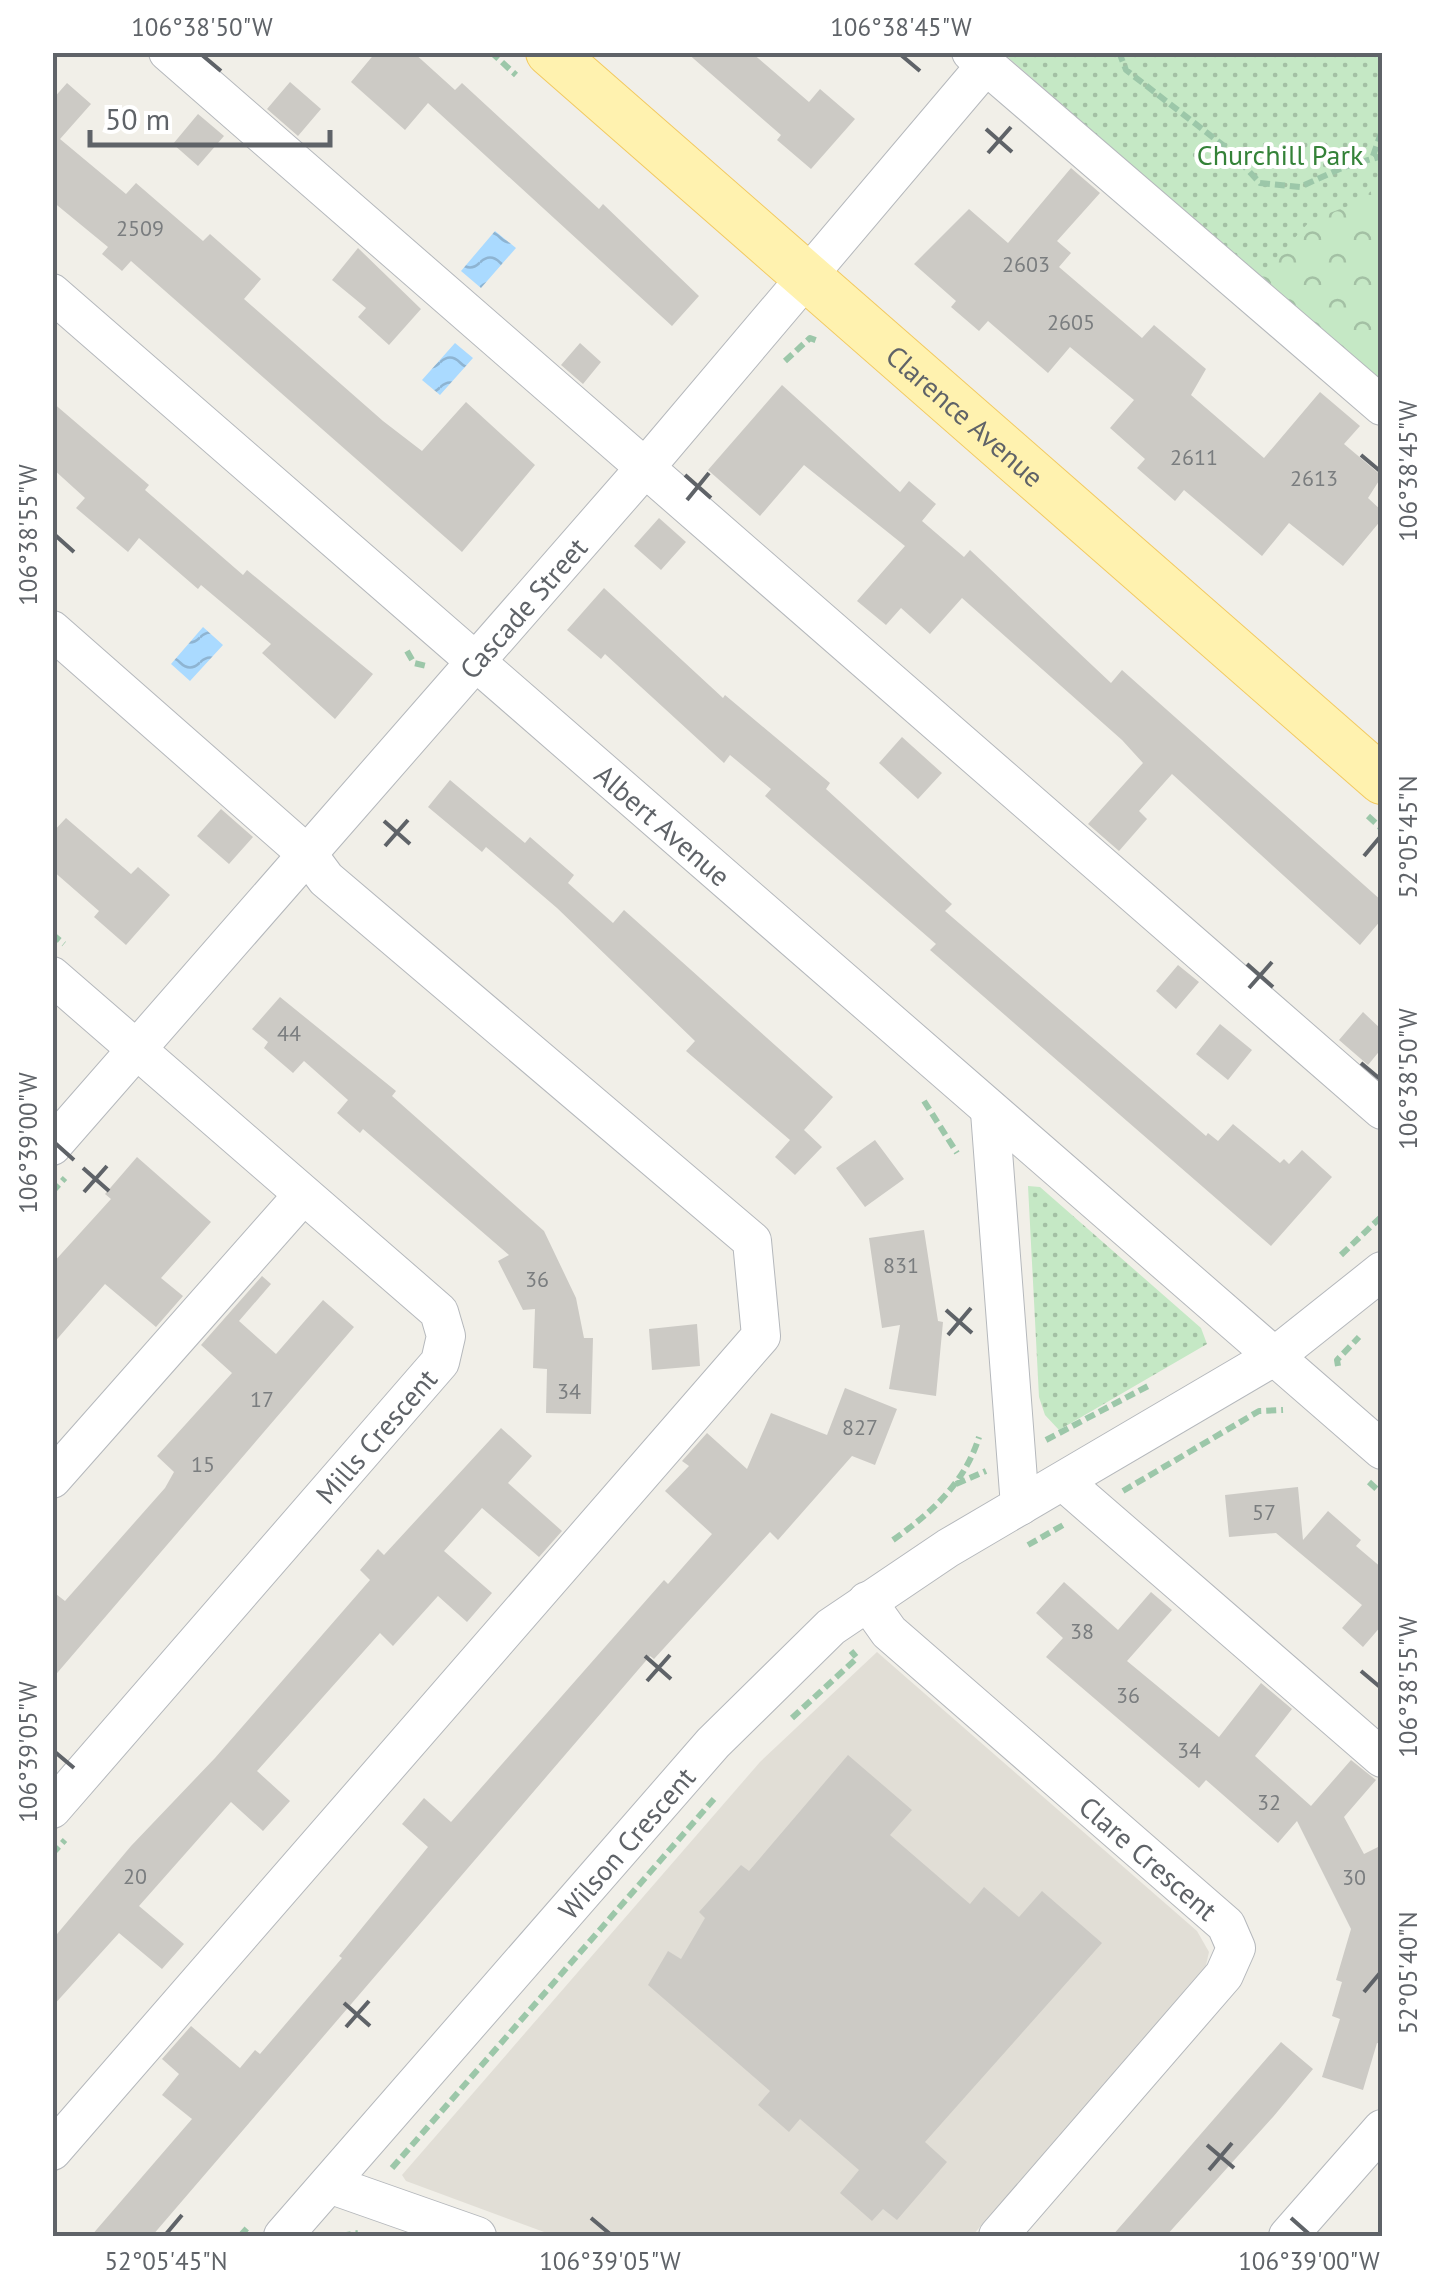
<svg xmlns="http://www.w3.org/2000/svg" width="1435" height="2289" viewBox="0 0 1435 2289" font-family="'PT Sans',sans-serif">
<defs>
<pattern id="green-dots" width="8" height="8" patternUnits="userSpaceOnUse" patternTransform="scale(2.5)"><rect width="8" height="8" fill="#c5e8c5"/><path d="M2 2h.1M6 6h.1" fill="none" stroke="#a3c0a4" stroke-width="1.8" stroke-linecap="round"/></pattern>
<pattern id="forest-crowns" width="20" height="18" patternUnits="userSpaceOnUse" patternTransform="scale(2.5)"><rect width="20" height="18" fill="#c5e8c5"/><path d="M2 6a3 3 0 1 1 6 0M12 15a3 3 0 1 1 6 0" fill="none" stroke="#a3c0a4"/></pattern>
<pattern id="water-waves" width="16" height="10" patternUnits="userSpaceOnUse" patternTransform="scale(2.5)"><rect width="16" height="10" fill="#aadaff"/><path d="M0 5q4-4 8 0t8 0" fill="none" stroke="#8eb4d2"/></pattern>
</defs>
<rect width="100%" height="100%" fill="#f1efe8"/>
<path fill="#e1ded6" d="M877 1652 1197 1931 1209 1952 1204 1974 972 2236H555L406 2181 402 2175 760 1762Z"/>
<path fill="url(#green-dots)" d="M1003 53H1382V384Z
M1028 1186 1040 1187 1201 1328 1207 1344 1059 1430 1045 1415 1039 1397Z"/>
<path fill="url(#forest-crowns)" d="M1382 181V384L1261 275 1311 220 1359 202Z"/>
<path fill="url(#water-waves)" d="M495 231 516 248 481 288 461 271Z
M455 343 473 358 440 395 422 380Z
M203 627 223 645 190 681 171 664Z"/>
<path fill="#cccac5" d="M376 52H413L455 90 462 83 599 209 603 204 699 296 672 326 428 103 405 130 351 82Z
M686 52H751L809 102 820 89 855 119 811 169 777 140 781 135Z
M290 82 321 109 298 136 267 109Z
M67 83 91 104 60 139 126 194 136 183 203 241 210 234 261 279 244 299 383 421 422 451 466 402 535 465 462 552 131 261 122 271 102 254 108 247 52 201V100Z
M198 114 224 136 198 166 173 144Z
M1071 168 1100 193 1057 241 1071 253 1059 267 1142 338 1154 325 1206 369 1191 395 1264 458 1320 392 1360 426 1344 444 1382 476 1368 498 1382 511V519L1343 566 1289 523 1262 556 1184 490 1175 501 1137 468 1145 459 1110 428 1134 400 1070 347 1048 373 988 321 979 331 951 307 956 301 914 264 969 209 1008 243Z
M358 248 421 309 389 345 358 317 366 308 332 280Z
M580 343 601 362 583 384 561 365Z
M782 385 900 492 909 481 936 504 922 521 964 557 970 550 1111 683 1122 670 1382 901V919L1360 945 1172 774 1139 811 1147 819 1119 851 1088 824 1143 763 1122 740 962 598 930 634 901 608 886 625 857 601 905 546 804 465 760 516 708 470Z
M52 402 149 485 145 490 243 575 247 570 373 674 335 719 262 653 271 644 201 585 198 589 139 538 128 552 76 508 85 498 52 468Z
M659 518 686 542 661 570 634 546Z
M604 588 723 698 725 695 830 783 826 789 952 904 945 911 1206 1136 1208 1133 1218 1141 1233 1124 1280 1163 1284 1159 1289 1164 1302 1150 1332 1177 1271 1246 930 950 936 944 765 796 771 789 730 755 724 763 605 654 601 659 567 630Z
M902 737 942 773 918 799 879 763Z
M450 780 525 843 530 837 574 875 568 883 613 923 624 910 833 1097 804 1130 822 1147 795 1175 775 1157 790 1140 686 1051 695 1041 557 908 486 847 482 852 428 807Z
M221 809 253 837 229 864 197 836Z
M66 818 131 874 138 867 170 895 126 945 94 917 99 911 52 870V833Z
M1178 965 1199 982 1176 1009 1156 991Z
M280 997 396 1091 392 1096 544 1231 576 1298 584 1338H593L591 1414 546 1413 547 1369 533 1368 535 1309 523 1310 498 1261 509 1255 363 1129 360 1133 337 1113 348 1100 304 1061 293 1073 264 1048 268 1042 252 1029Z
M1363 1012 1382 1030V1048L1368 1065 1339 1040Z
M1220 1024 1252 1050 1228 1080 1196 1054Z
M875 1140 904 1179 865 1207 836 1168Z
M137 1157 211 1222 161 1278 183 1296 156 1327 105 1284 52 1345V1264L111 1199 105 1194Z
M924 1230 938 1321 943 1322 936 1396 889 1389 900 1325 882 1328 869 1238Z
M262 1276 271 1284 239 1321 276 1354 323 1300 354 1327 52 1679V1591L65 1601 165 1488 174 1472 157 1456 232 1373 201 1345Z
M697 1324 700 1366 652 1370 649 1329Z
M845 1388 897 1409 875 1465 852 1456 778 1540 770 1532 654 1659 650 1656 152 2236H91L192 2119 162 2095 179 2074 162 2059 191 2026 240 2068 255 2050 260 2054 342 1958 339 1956 428 1847 402 1824 424 1798 451 1822 664 1580 668 1584 712 1534 665 1491 689 1466 682 1461 707 1433 747 1469 771 1413 827 1435Z
M501 1428 532 1456 508 1483 562 1531 539 1557 482 1508 444 1551 492 1593 467 1622 438 1596 393 1646 380 1633 257 1771 290 1801 263 1831 231 1802 139 1906 184 1944 162 1969 119 1933 52 2007V1940L131 1846 215 1758 370 1580 360 1570 378 1549 384 1555Z
M1298 1487 1303 1540 1328 1511 1361 1540 1356 1546 1382 1568V1625L1363 1647 1342 1628 1362 1605 1276 1533 1229 1537 1225 1495Z
M1064 1582 1118 1630 1151 1592 1172 1610 1127 1661 1219 1737 1261 1683 1292 1709 1255 1756 1311 1806 1351 1760 1376 1780 1344 1817 1364 1854 1382 1845V2044L1377 2043 1363 2090 1322 2077 1340 2019 1332 2016 1342 1982 1336 1980 1351 1929 1297 1821 1278 1843 1206 1780 1199 1788 1046 1657 1063 1638 1036 1613Z
M848 1755 912 1810 890 1835 970 1904 984 1887 1019 1917 1042 1891 1102 1943 925 2142 947 2162 897 2220 883 2209 872 2221 840 2193 859 2170 800 2119 789 2132 758 2105 770 2091 648 1985 668 1951 681 1959 705 1918 699 1912 741 1865 749 1871Z
M1281 2042 1313 2069 1273 2117 1166 2236H1112Z"/>
<g fill="none" stroke-linecap="round" stroke-linejoin="round">
<defs>
<g id="minor">
<path d="M168 52 1382 1110"/>
<path d="M971 52 1382 406"/>
<path id="s1" d="M52 293 1382 1450"/>
<path d="M52 630 309 856 326 879 752 1241 761 1336 52 2151"/>
<path d="M52 976 439 1312 446 1336 440 1362 52 1809"/>
<path d="M990 1112 1020 1506"/>
<path id="s2" d="M52 1146 644 469 986 65"/>
<path d="M52 1479 303 1195"/>
<path d="M1065 1483 1382 1758"/>
<path id="s3" d="M867 1601 889 1632 1226 1925 1236 1948 1224 1975 998 2236"/>
<path d="M329 2184 477 2236"/>
<path id="s4" d="M283 2236 713 1743 831 1627 948 1548 1275 1356 1382 1271"/>
<path d="M1288 2236 1382 2129"/>
</g>
<g id="major">
<path id="s5" d="M550 52 1382 780"/>
</g>
</defs>
<use href="#minor" stroke="#b5b8bc" stroke-width="40"/>
<use href="#major" stroke="#f2c960" stroke-width="50"/>
<path stroke="#9cc7a9" stroke-width="6" stroke-dasharray="10 5" stroke-linecap="butt" d="M491 52 516 75
M1119 52 1126 70 1228 149 1260 183 1300 187 1344 167 1382 156
M1373 156 1382 130
M785 361 810 338 818 341
M407 651 414 663 426 666
M1368 816 1382 829
M52 934 64 944
M924 1101 957 1153
M52 1192 65 1178
M1341 1255 1382 1216
M1338 1366 1337 1360 1359 1337
M1046 1440 1150 1385
M1369 1482 1382 1494
M956 1484 986 1471
M1123 1491 1259 1411 1283 1410
M893 1540C931 1513 965 1483 979 1437
M1028 1545 1065 1524
M792 1718 857 1658 851 1651
M52 1854 65 1840
M392 2168 714 1799
M240 2236 250 2225
M341 2236 358 2233"/>
<use href="#minor" stroke="#fff" stroke-width="38"/>
<use href="#major" stroke="#fff2af" stroke-width="48"/>
</g>
<path fill="none" stroke="#5f6368" stroke-width="4" d="M202 55 221 71M901 55 920 71M986 129 1012 152M988 153 1011 127M1361 455 1380 471M685 475 711 498M687 500 709 473M55 535 74 552M384 821 410 844M385 846 408 820M1364 856 1380 837M1247 964 1273 987M1249 988 1272 962M1361 1063 1380 1079M55 1143 74 1160M83 1168 109 1191M84 1192 107 1166M946 1310 972 1333M948 1335 971 1308M645 1656 671 1679M1361 1671 1380 1687M647 1681 670 1655M55 1752 74 1768M1364 1992 1380 1973M344 2003 370 2026M346 2027 369 2001M1207 2145 1234 2168M1209 2170 1232 2143M591 2218 610 2234M1291 2218 1309 2234M166 2234 182 2215"/>
<g text-anchor="middle" dominant-baseline="central" stroke-width="8" stroke-linejoin="round" paint-order="stroke">
<g font-size="22" fill="#7a7d7f">
<text x="140" y="228">2509</text>
<text x="1026" y="264">2603</text>
<text x="1071" y="322">2605</text>
<text x="1194" y="457">2611</text>
<text x="1314" y="478">2613</text>
<text x="289" y="1033">44</text>
<text x="901" y="1265">831</text>
<text x="537" y="1279">36</text>
<text x="569" y="1391">34</text>
<text x="262" y="1399">17</text>
<text x="860" y="1427">827</text>
<text x="203" y="1464">15</text>
<text x="1264" y="1512">57</text>
<text x="1082" y="1631">38</text>
<text x="1128" y="1695">36</text>
<text x="1189" y="1750">34</text>
<text x="1269" y="1802">32</text>
<text x="135" y="1876">20</text>
<text x="1354" y="1877">30</text>
</g>
<g font-size="28" fill="#348238" stroke="#fff">
<text x="1280" y="154">Churchill Park</text>
</g>
<g font-size="28" fill="#5f6368" stroke="#fff">
<text stroke="none"><textPath href="#s5" startOffset="552">Clarence Avenue</textPath></text>
<text stroke="none"><textPath href="#s2" startOffset="715">Cascade Street</textPath></text>
<text stroke="none"><textPath href="#s1" startOffset="810">Albert Avenue</textPath></text>
<text transform="translate(376 1436) rotate(-49)">Mills Crescent</text>
<text stroke="none"><textPath href="#s4" startOffset="522">Wilson Crescent</textPath></text>
<text stroke="none"><textPath href="#s3" startOffset="382">Clare Crescent</textPath></text>
</g>
</g>
<rect width="1435" height="2289" fill="none" stroke="#ffffff" stroke-width="110"/>
<path d="M90 130v15h240v-15" fill="none" stroke="#5f6368" stroke-width="5"/>
<text x="105" y="130" font-size="30" fill="#5f6368" stroke="#ffffff" stroke-width="8" paint-order="stroke">50 m</text>
<rect x="55" y="55" width="1325" height="2179" fill="none" stroke="#5f6368" stroke-width="4"/>
<g font-size="25" text-anchor="middle" fill="#5f6368">
<text x="202" y="36">106°38'50"W</text>
<text x="901" y="36">106°38'45"W</text>
<text transform="translate(1408 471) rotate(-90)" y="9">106°38'45"W</text>
<text transform="translate(28 535) rotate(-90)" y="9">106°38'55"W</text>
<text transform="translate(1408 837) rotate(-90)" y="9">52°05'45"N</text>
<text transform="translate(1408 1079) rotate(-90)" y="9">106°38'50"W</text>
<text transform="translate(28 1143) rotate(-90)" y="9">106°39'00"W</text>
<text transform="translate(1408 1687) rotate(-90)" y="9">106°38'55"W</text>
<text transform="translate(28 1752) rotate(-90)" y="9">106°39'05"W</text>
<text transform="translate(1408 1973) rotate(-90)" y="9">52°05'40"N</text>
<text x="166" y="2270">52°05'45"N</text>
<text x="610" y="2270">106°39'05"W</text>
<text x="1309" y="2270">106°39'00"W</text>
</g>
</svg>
